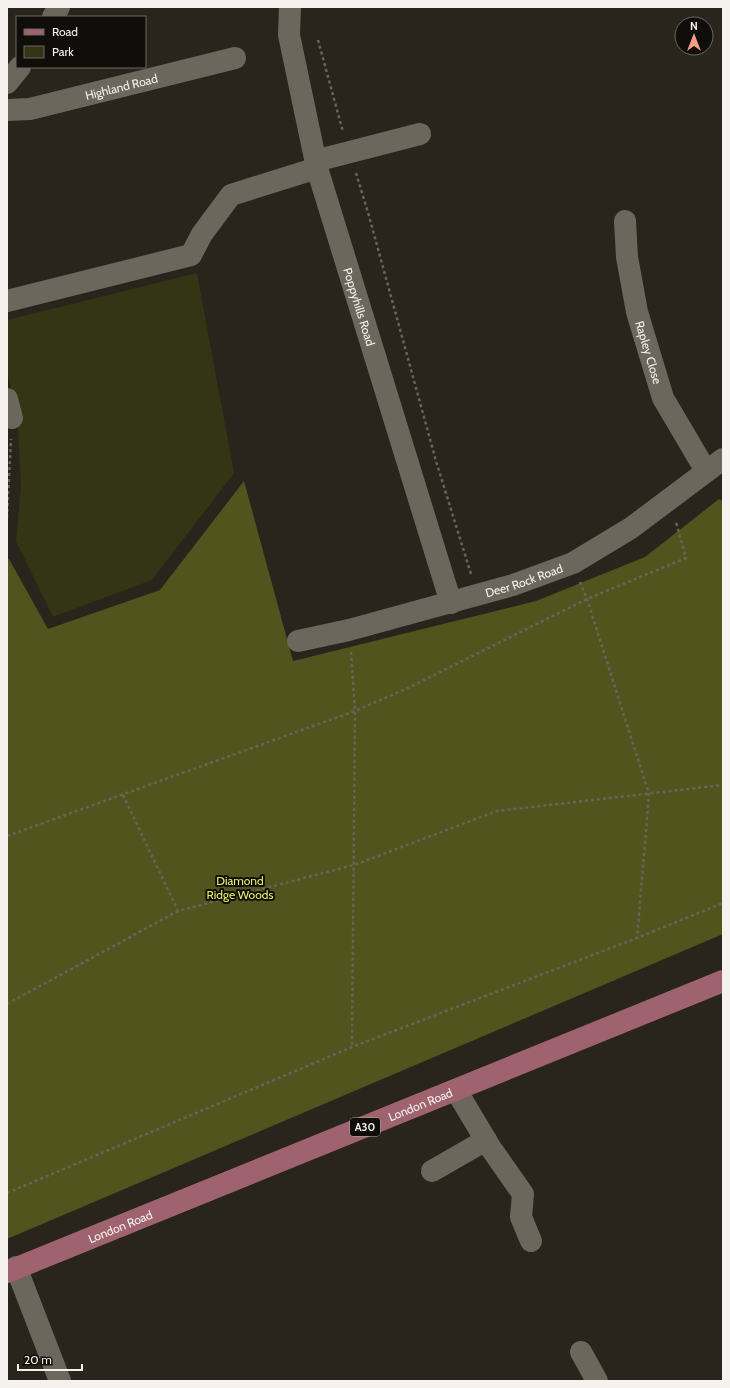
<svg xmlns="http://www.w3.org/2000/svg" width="730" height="1388" viewBox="0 0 730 1388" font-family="Cabin,sans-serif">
<rect width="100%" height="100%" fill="#29241c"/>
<path fill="#333514" d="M197 273 234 473 152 580 53 617 16 541 21 486 17 412 7 372V320Z"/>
<path fill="#51541c" d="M244 481 293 661 536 601 645 557 719 499 723 501V934L7 1239V559H9L48 629 160 590Z"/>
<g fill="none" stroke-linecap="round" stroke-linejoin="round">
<path stroke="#68645d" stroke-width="2.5" stroke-dasharray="3 3" stroke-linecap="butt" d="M318 40 343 132
M356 173 369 216 436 461 471 574
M7 518 11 439
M580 582 587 599 649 794 637 938
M351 652 355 711 352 1047
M123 795 178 911
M7 836 355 711 408 688 587 599 686 558 676 522
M7 1004 178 911 354 865 497 811 723 785
M7 1193 352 1047 637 938 723 903"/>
<g stroke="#6b675d" stroke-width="22">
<path id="s1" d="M290 7 289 35 317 168 451 603"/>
<path d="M53 17 59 7"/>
<path d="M7 83 20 67"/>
<path id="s2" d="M7 110 30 109 235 58"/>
<path d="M315 161 420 134"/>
<path id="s3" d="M625 221 627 257 637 312 663 398 706 471"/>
<path d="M7 301 191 255 202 234 231 195 317 168"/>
<path d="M7 399 12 418"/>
<path id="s4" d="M298 641 349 630 513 585 573 563 631 528 723 459"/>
<path d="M456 1090 490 1147 523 1194 521 1217 531 1241"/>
<path d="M432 1171 486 1140"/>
<path d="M16 1267 60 1381"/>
<path d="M581 1352 597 1381"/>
</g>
<path stroke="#9f6370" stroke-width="22" id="s5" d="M7 1272 723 981"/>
</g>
<g text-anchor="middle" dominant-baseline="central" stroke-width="4" stroke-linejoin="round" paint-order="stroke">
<rect fill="#100e0a" stroke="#b0aea9" stroke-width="1" x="350" y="1118" width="30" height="18" rx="3"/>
<g font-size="11" font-weight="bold" fill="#f5f2ed">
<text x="365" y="1127">A30</text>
</g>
<g font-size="12" fill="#f5f2ed" stroke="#100e0a">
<text stroke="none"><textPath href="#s2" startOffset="117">Highland Road</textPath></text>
<text stroke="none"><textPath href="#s1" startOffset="309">Poppyhills Road</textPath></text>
<text stroke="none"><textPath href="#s3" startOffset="134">Rapley Close</textPath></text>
<text stroke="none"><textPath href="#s4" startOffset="234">Deer Rock Road</textPath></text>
<text stroke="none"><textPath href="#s5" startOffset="446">London Road</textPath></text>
<text stroke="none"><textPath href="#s5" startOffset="122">London Road</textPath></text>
</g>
<g font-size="12" fill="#e7ef67" stroke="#100e0a">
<text x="240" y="880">Diamond<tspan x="240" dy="14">Ridge Woods</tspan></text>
</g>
</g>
<rect width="730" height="1388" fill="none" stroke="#f5f2ed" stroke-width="16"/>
<rect x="16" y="16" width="130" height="52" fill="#100e0a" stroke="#6c6965"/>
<rect x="24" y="29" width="20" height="6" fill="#9f6370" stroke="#6c6965"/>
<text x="52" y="36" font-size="12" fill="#f5f2ed">Road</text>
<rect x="24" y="46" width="20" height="12" fill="#333514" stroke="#6c6965"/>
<text x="52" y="56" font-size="12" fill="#f5f2ed">Park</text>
<g transform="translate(694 36)"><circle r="19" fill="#100e0a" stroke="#6c6965"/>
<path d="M0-3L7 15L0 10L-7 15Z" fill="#f39f85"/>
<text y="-6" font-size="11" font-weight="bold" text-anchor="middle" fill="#f5f2ed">N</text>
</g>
<path d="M18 1364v6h64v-6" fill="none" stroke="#f5f2ed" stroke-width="2"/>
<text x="24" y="1364" font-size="12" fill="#f5f2ed" stroke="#100e0a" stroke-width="3" paint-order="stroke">20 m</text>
</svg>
